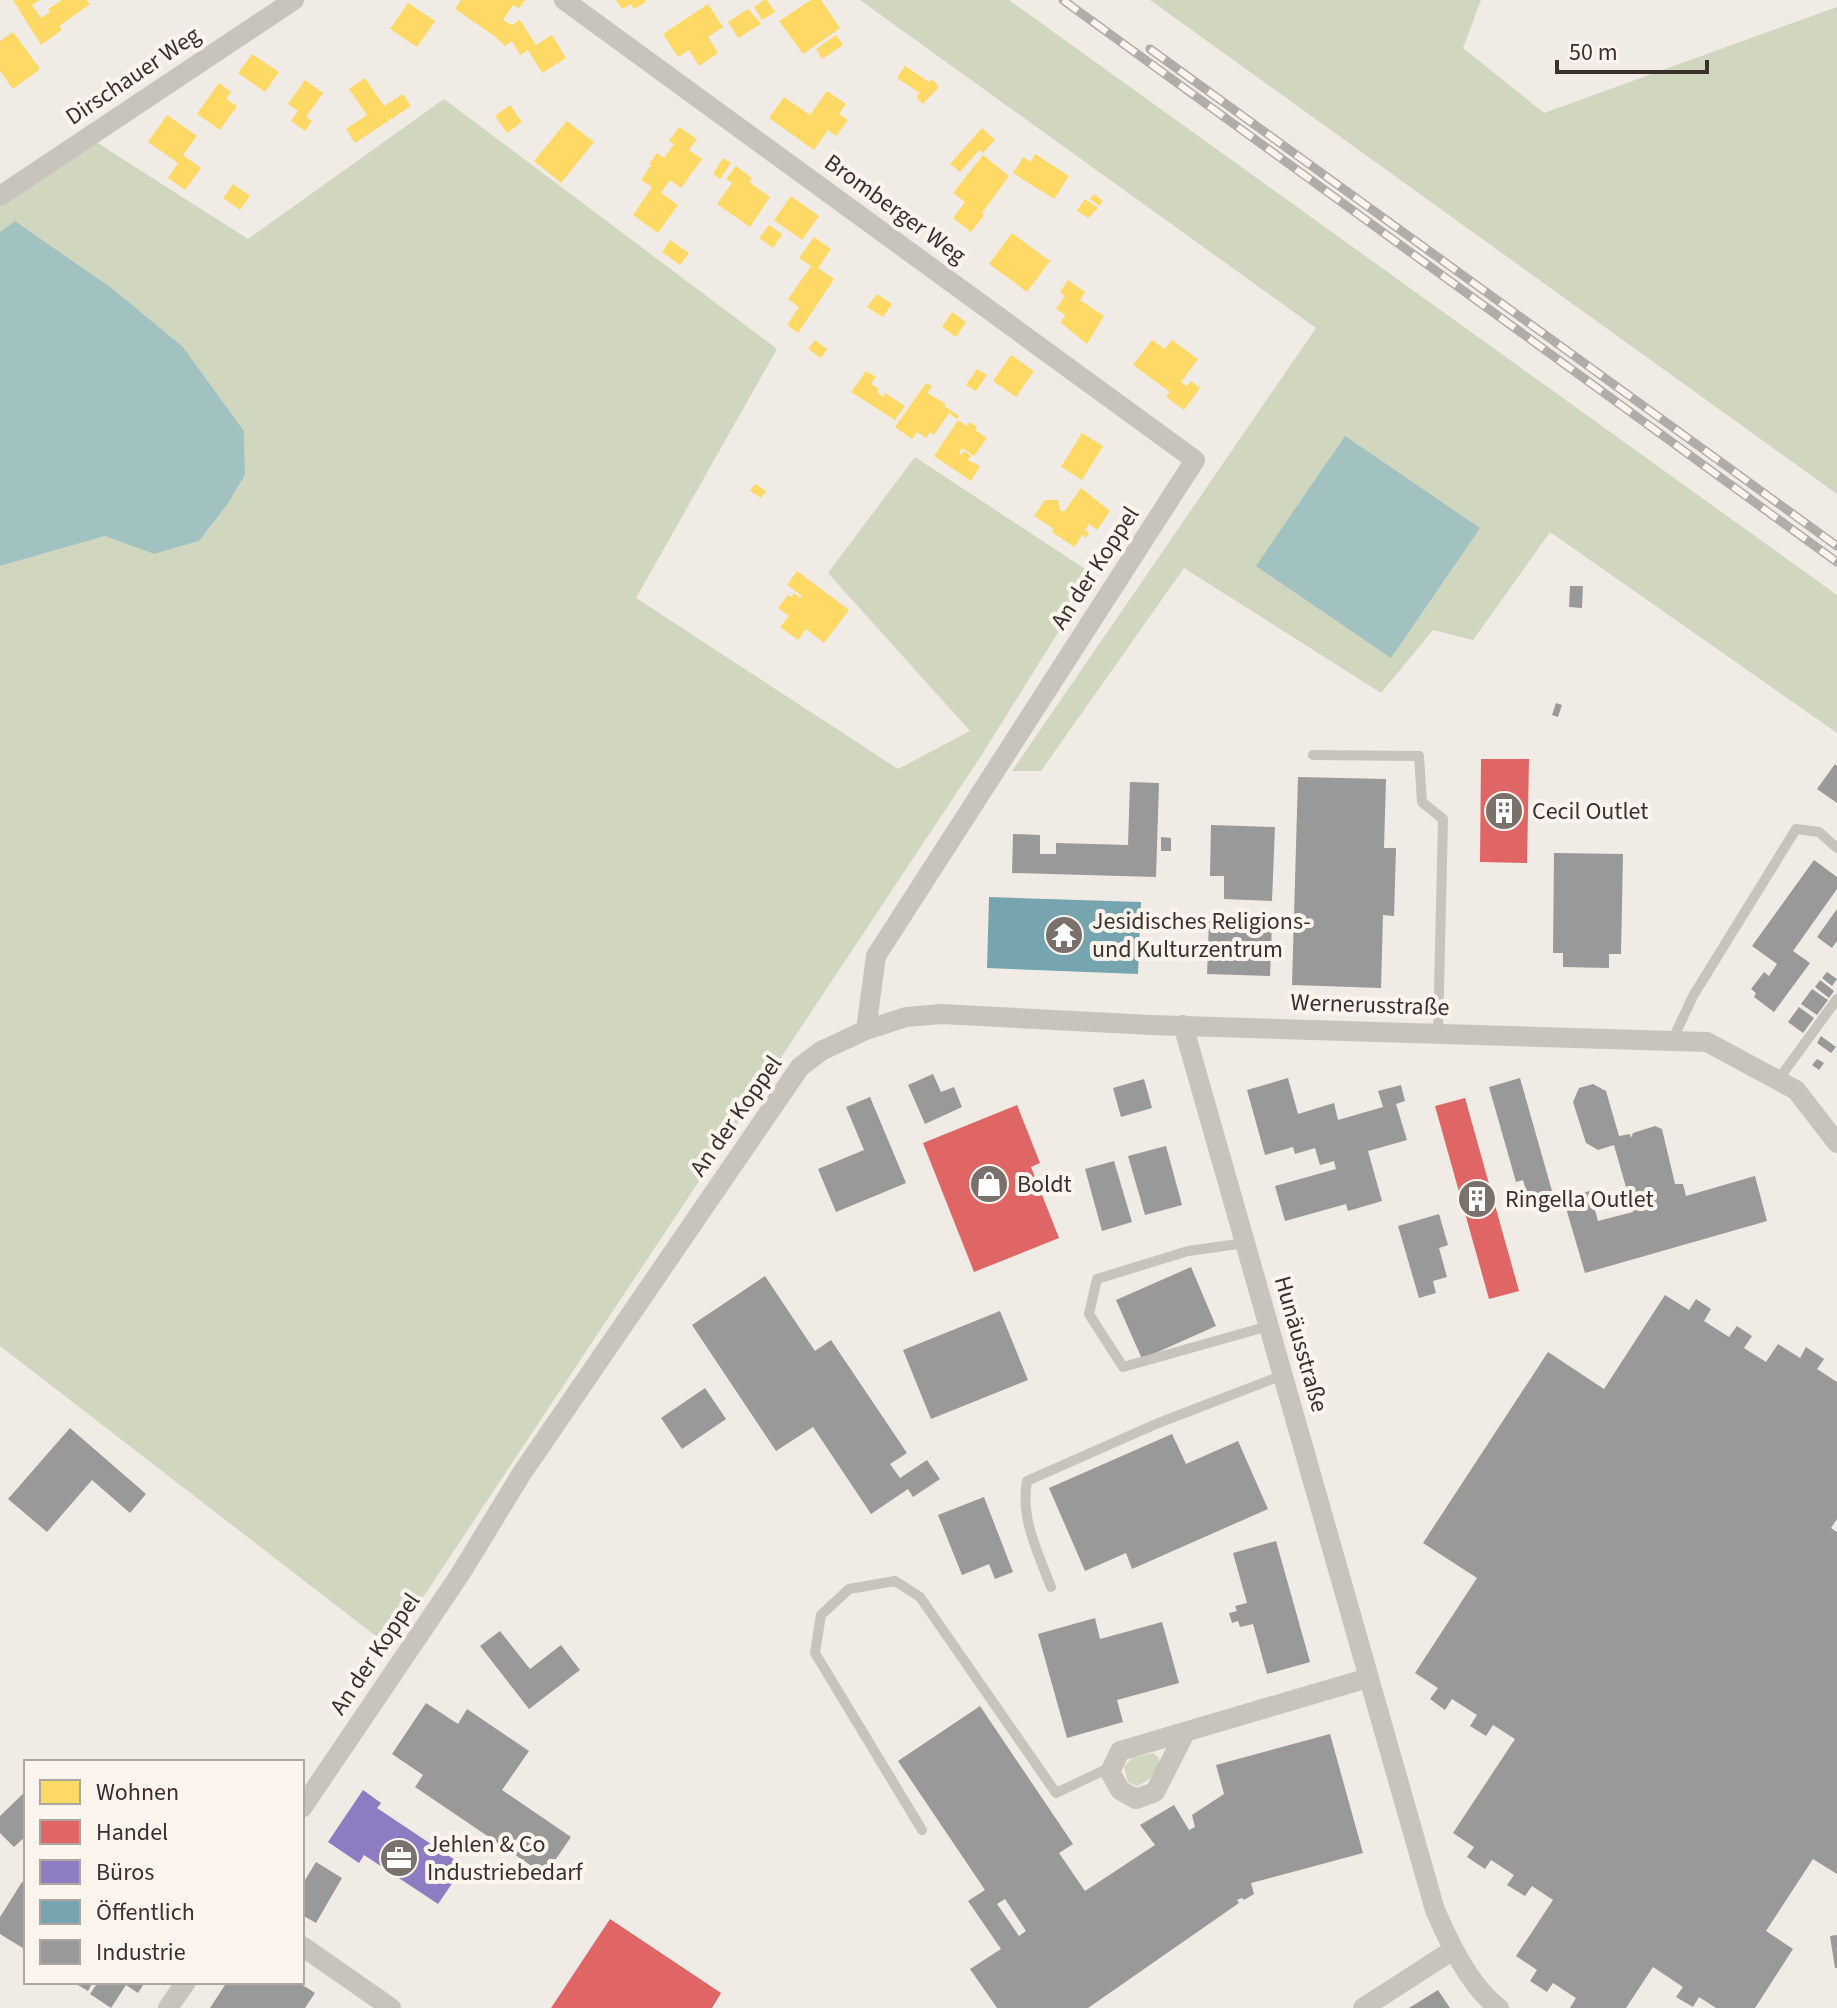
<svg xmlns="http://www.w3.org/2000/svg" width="1837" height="2008" viewBox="0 0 1837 2008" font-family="'Source Sans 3',sans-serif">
<rect width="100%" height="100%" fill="#f0ebe5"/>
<path fill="#d1d6bf" d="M860 0H1009L1837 595V733L1550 532 1473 640 1433 630 1381 693 1184 568 1041 771H1012L1316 328Z
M1150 0H1481L1463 48 1544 113 1837 7V494Z
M444 99 777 349 636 598 898 769 970 731 828 573 915 457 1094 575 981 756 390 1647 0 1346V566L105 536 154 554 199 541 227 505 245 475 244 431 183 347 113 289 15 221 0 232V205L96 142 248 239Z
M1153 1753 1159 1758C1160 1772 1150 1780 1137 1786L1128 1782 1124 1767 1132 1758Z"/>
<path fill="#a1c2c1" d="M15 221 113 289 183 347 244 431 245 475 227 505 199 541 154 554 105 536 0 566V232Z
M1345 436 1480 528 1391 658 1256 566Z"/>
<path fill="#ffd966" d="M13 0H40L32 5 41 18 50 12 48 9 62 0H87L90 4 59 26 62 30 41 45Z
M461 0H525L519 8 513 5 503 20 512 25 520 20 536 45 552 35 566 58 542 73 528 50 520 55 512 41 505 46 493 35 455 9Z
M616 0H645L646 2 634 9 631 4 622 9Z
M764 0H767L775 12 762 20 754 7Z
M811 0H821L840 28 803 54 779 21Z
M408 3 435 21 417 47 390 29Z
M708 4 723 27 708 37 718 53 699 66 689 50 678 57 663 34Z
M748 9 761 24 738 38 728 22Z
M13 32 40 69 13 89 0 71V41Z
M836 35 843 45 822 59 816 49Z
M252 54 279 72 265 92 238 73Z
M905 66 929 82 932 79 939 87 923 104 916 97 920 93 897 78Z
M365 78 384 106 403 94 411 106 355 143 346 129 367 115 349 89Z
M305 80 323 93 306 117 312 121 305 131 291 121 298 111 288 104Z
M219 83 231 92 226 99 237 106 220 130 197 114Z
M827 91 846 104 839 114 848 120 836 136 828 130 814 150 769 118 784 97 810 115Z
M510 105 522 122 507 133 495 116Z
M167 115 197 136 183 155 201 168 185 190 168 178 178 163 148 142Z
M567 121 594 142 561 183 534 161Z
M679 127 697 139 689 150 702 159 681 188 670 180 661 193 678 205 658 233 633 215 652 187 641 180 651 165 649 164 657 153 664 158 674 144 669 141Z
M982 128 995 140 983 153 979 150 960 172 950 164Z
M1035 154 1069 176 1054 199 1013 173 1023 157 1031 162Z
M983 155 1009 176 982 213 984 215 971 232 953 218 965 202 953 193Z
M723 158 731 163 720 179 713 174Z
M736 166 752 178 749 182 770 197 750 227 717 204 732 183 726 179Z
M233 184 250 196 240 210 223 198Z
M1094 194 1103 201 1099 206 1090 199Z
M791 196 819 216 802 240 774 220Z
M1085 199 1098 208 1088 218 1077 211Z
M769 225 782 234 773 248 759 238Z
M1012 233 1050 261 1027 292 989 264Z
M814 237 831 249 818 268 834 279 798 333 787 325 799 307 788 299 811 266 799 258Z
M670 240 689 253 680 265 662 252Z
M1068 280 1085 292 1080 300 1104 316 1087 344 1061 323 1065 315 1056 309 1065 296 1060 292Z
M877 294 892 304 883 317 867 307Z
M952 312 966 322 956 337 942 327Z
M815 340 827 349 821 358 808 349Z
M1152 340 1165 349 1172 340 1198 359 1181 382 1187 386 1191 381 1200 388 1184 410 1166 397 1170 392 1133 365Z
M1011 355 1034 371 1016 397 993 381Z
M977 369 987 375 976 391 966 385Z
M866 371 876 377 871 384 879 389 877 392 883 397 885 393 905 406 895 420 851 392Z
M926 383 932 386 927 393 946 404 944 406 959 416 957 419 949 413 934 435 930 432 926 438 917 432 912 439 895 427Z
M958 420 967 426 970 422 977 427 975 430 987 438 974 456 962 448 959 453 961 455 964 451 971 456 968 460 980 466 971 481 934 456Z
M1082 433 1103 446 1082 480 1061 467Z
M755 484 766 491 761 498 750 491Z
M1081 488 1110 511 1097 530 1089 524 1085 530 1089 533 1086 538 1082 535 1074 547 1052 532 1054 529 1034 516 1045 500H1058L1060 510 1064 512Z
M797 571 849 610 824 643 806 629 798 640 780 627 789 616 778 608 788 595 791 597 794 593 800 598 802 596 787 585Z"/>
<path fill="#e06666" d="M1481 759H1529L1527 863 1480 862Z
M1465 1098 1519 1291 1489 1299 1435 1106Z
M1017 1105 1040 1163 1031 1167 1059 1238 974 1272 923 1143Z
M610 1919 721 1993 712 2008H551Z"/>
<path fill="#8e7cc3" d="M363 1790 381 1803 377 1808 464 1866 438 1904 364 1855 359 1863 328 1842Z"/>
<path fill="#76a5af" d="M989 897 1141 902 1138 974 987 968Z"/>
<path fill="#999" fill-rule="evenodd" d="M1570 586H1583L1582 608 1569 607Z
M1556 703 1562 705 1558 717 1552 715Z
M1835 764 1837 766V803L1817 789Z
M1298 777 1386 779 1384 848H1396L1394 916 1383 915 1381 988 1292 985Z
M1130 782 1159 783 1156 877 1012 873 1013 834 1040 835V854H1056V843L1128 845Z
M1211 825 1275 827 1272 901 1224 899V876H1210Z
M1161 837 1171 838V851H1161Z
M1554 853 1623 854 1621 954H1609V968L1563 967V953H1553Z
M1814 860 1837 877V889L1793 951 1810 963 1774 1012 1754 997 1756 993 1751 989 1764 972 1769 976 1777 964 1752 946Z
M1837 909V941L1832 948 1817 937Z
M1209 921 1272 923 1270 976 1207 974Z
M1827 972 1837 979 1832 986 1822 978Z
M1820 980 1834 991 1829 998 1815 987Z
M1812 989 1828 1000 1817 1015 1801 1004Z
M1799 1007 1814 1018 1803 1033 1788 1022Z
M1821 1036 1836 1047 1831 1053 1817 1043Z
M1817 1059 1824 1063 1819 1070 1812 1065Z
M933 1074 941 1092 954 1087 962 1107 925 1124 908 1085Z
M1288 1078 1298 1114 1334 1103 1338 1120 1383 1107 1378 1091 1401 1085 1405 1101 1396 1104 1407 1140 1368 1151 1382 1201 1348 1211 1346 1204 1285 1221 1275 1186 1336 1169 1334 1161 1320 1165 1315 1148 1295 1154 1293 1147 1265 1155 1247 1090Z
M1520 1078 1552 1191 1528 1197 1523 1180 1516 1182 1489 1087Z
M1144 1079 1152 1108 1121 1117 1113 1088Z
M1593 1084 1606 1091 1619 1136 1630 1134 1631 1138 1633 1133 1655 1126 1662 1129 1675 1184H1683L1686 1196 1755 1176 1767 1221 1585 1273 1563 1198 1590 1191 1598 1221 1633 1212 1614 1145 1598 1150 1586 1143 1573 1102 1579 1088Z
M870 1097 906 1183 836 1212 818 1169 864 1150 846 1107Z
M1166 1146 1182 1205 1145 1215 1128 1156Z
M1114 1161 1132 1222 1102 1231 1085 1169Z
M1439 1214 1448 1245 1439 1248 1447 1277 1433 1281 1436 1293 1419 1298 1398 1226Z
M1191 1267 1216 1326 1142 1359 1116 1300Z
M765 1276 815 1351 831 1340 907 1453 890 1464 900 1478 927 1460 940 1479 913 1497 908 1489 871 1514 813 1427 776 1451 692 1325Z
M1665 1295 1689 1310 1696 1299 1711 1309 1704 1321 1729 1337 1737 1326 1752 1336 1744 1348 1766 1362 1778 1344 1800 1358 1806 1347 1824 1359 1817 1369 1837 1382V1519L1831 1528 1837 1532V1874L1813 1859 1766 1931 1793 1949 1755 2008H1716L1699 1997 1693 2007 1676 1997 1683 1987 1653 1967 1626 2008H1570L1576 1998 1553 1983 1547 1992 1530 1981 1537 1970 1516 1956 1553 1900 1532 1886 1525 1896 1507 1885 1514 1875 1491 1860 1485 1869 1467 1857 1474 1847 1453 1833 1515 1739 1493 1725 1486 1736 1470 1726 1477 1715 1452 1699 1445 1710 1430 1699 1438 1688 1415 1673 1477 1578 1423 1543 1548 1352 1604 1389Z
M1000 1311 1028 1380 931 1419 903 1350Z
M705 1388 726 1419 682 1449 661 1418Z
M70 1428 146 1494 130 1513 92 1480 47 1532 8 1499Z
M1172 1434 1186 1464 1238 1441 1268 1509 1132 1569 1126 1553 1085 1571 1049 1488Z
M984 1497 1013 1572 995 1579 989 1564 962 1575 938 1515Z
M1276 1541 1310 1662 1267 1674 1253 1624 1240 1627 1238 1621 1232 1623 1229 1613 1237 1611 1235 1606 1247 1603 1233 1553Z
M1095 1618 1100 1639 1162 1622 1179 1683 1117 1700 1123 1722 1067 1738 1038 1634Z
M500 1631 530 1669 561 1645 580 1670 529 1709 480 1646Z
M426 1703 458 1724 467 1709 529 1751 502 1790 571 1837 545 1875 415 1787 423 1775 392 1754Z
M980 1706 1073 1844 1059 1853 1085 1891 1155 1845 1140 1825 1174 1805 1189 1830 1195 1827 1192 1815 1224 1794 1216 1765 1330 1734 1363 1853 1251 1883 1254 1894 1244 1900 1242 1898 1237 1900 1239 1903 1088 2008H997L970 1969 1001 1949 968 1901 985 1890 898 1761ZM1005 1899 1026 1931 1019 1936 997 1904Z
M26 1791V1836L14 1847 0 1833V1816Z
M316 1862 342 1878 316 1923 302 1915V1885Z
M22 1882 26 1884V1950L0 1934V1917Z
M1837 1935V1968H1835L1830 1936Z
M73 1982H93L88 1991Z
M98 1982H145L138 1993 126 1985 111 2008 90 1994Z
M227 1982H298L315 1993 305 2008H210Z
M1438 1990 1450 2008H1409Z"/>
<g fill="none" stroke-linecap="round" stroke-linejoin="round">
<path stroke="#c9c3be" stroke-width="10" d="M1313 755 1419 756 1422 802 1443 819 1438 1033
M1672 1041 1693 996 1796 829 1819 832 1837 848
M1778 1080 1837 999
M1245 1243 1188 1251 1097 1279 1089 1314 1123 1367 1269 1326
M1051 1587C1038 1552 1020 1519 1027 1481L1156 1424 1283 1375
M922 1830 815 1653 821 1615 849 1589 895 1581 920 1597 1056 1793 1111 1767"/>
<path stroke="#c9c3be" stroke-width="20" d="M0 196 294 0
M1183 1025 1435 1910C1449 1942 1470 1987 1499 2008
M866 1030 906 1017 941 1014 1151 1025 1707 1042 1796 1090 1837 1143
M1185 1733 1155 1792 1136 1799 1120 1790 1110 1772 1120 1751 1368 1678
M302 1808 459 1576 522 1473 800 1067 821 1051 866 1030 876 956 1195 460 564 0
M302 1946 391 2008
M168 2008 186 1982
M1363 2008 1453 1950"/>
<defs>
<path id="rail" d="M1063 0 1837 562
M1150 49 1837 546"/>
</defs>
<use href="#rail" stroke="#b1aca8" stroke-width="9"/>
<use href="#rail" stroke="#fbf5ee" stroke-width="6" stroke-dasharray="18" stroke-linecap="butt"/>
</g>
<defs>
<symbol id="building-disc" viewBox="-11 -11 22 22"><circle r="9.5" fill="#7a716c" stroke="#fbf5ee"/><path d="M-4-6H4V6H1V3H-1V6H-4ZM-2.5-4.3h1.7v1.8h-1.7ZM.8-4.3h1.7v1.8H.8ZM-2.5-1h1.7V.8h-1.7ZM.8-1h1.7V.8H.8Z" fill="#fff"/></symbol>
<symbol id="temple-disc" viewBox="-11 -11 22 22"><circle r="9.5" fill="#7a716c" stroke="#fbf5ee"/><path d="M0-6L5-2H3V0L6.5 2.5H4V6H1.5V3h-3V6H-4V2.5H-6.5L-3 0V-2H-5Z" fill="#fff"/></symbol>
<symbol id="shop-disc" viewBox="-11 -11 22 22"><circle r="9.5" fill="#7a716c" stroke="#fbf5ee"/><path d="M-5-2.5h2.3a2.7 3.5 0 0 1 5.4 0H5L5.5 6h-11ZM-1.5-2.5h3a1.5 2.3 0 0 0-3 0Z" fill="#fff"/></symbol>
<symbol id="office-disc" viewBox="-11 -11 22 22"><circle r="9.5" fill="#7a716c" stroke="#fbf5ee"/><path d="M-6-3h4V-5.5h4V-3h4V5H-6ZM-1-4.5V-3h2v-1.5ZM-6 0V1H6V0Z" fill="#fff"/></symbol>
</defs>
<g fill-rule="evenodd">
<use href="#building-disc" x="1482" y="789" width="44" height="44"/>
<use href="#temple-disc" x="1042" y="913" width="44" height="44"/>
<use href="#shop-disc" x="967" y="1162" width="44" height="44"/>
<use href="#building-disc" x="1455" y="1177" width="44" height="44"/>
<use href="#office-disc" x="377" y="1836" width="44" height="44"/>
</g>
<g text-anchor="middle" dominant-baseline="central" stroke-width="8" stroke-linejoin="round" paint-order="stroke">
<g font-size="24" fill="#3b302b" stroke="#fbf5ee">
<text transform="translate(133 76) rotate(-34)">Dirschauer Weg</text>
<text transform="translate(895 209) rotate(36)">Bromberger Weg</text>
<text transform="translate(1095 568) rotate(-57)">An der Koppel</text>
<text transform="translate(1370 1005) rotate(2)">Wernerusstraße</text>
<text transform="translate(736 1116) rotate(-55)">An der Koppel</text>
<text transform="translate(1301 1344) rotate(74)">Hunäusstraße</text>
<text transform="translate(375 1654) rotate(-56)">An der Koppel</text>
</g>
<g font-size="24" fill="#3b302b" stroke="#fbf5ee" text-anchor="start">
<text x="1532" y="811">Cecil Outlet</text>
<text x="1092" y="921">Jesidisches Religions-<tspan x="1092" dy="28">und Kulturzentrum</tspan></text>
<text x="1017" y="1184">Boldt</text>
<text x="1505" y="1199">Ringella Outlet</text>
<text x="427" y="1844">Jehlen &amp; Co<tspan x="427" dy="28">Industriebedarf</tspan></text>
</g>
</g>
<rect x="24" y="1760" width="280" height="224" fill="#fbf5ee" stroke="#aea6a0" stroke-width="2"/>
<rect x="40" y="1780" width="40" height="24" fill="#ffd966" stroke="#aea6a0" stroke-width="2"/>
<text x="96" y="1800" font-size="24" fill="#3b302b">Wohnen</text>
<rect x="40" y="1820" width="40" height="24" fill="#e06666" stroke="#aea6a0" stroke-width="2"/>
<text x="96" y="1840" font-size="24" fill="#3b302b">Handel</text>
<rect x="40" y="1860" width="40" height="24" fill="#8e7cc3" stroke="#aea6a0" stroke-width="2"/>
<text x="96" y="1880" font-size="24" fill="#3b302b">Büros</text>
<rect x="40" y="1900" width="40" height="24" fill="#76a5af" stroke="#aea6a0" stroke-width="2"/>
<text x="96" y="1920" font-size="24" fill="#3b302b">Öffentlich</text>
<rect x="40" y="1940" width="40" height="24" fill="#999999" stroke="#aea6a0" stroke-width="2"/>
<text x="96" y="1960" font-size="24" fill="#3b302b">Industrie</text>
<path d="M1557 60v12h150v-12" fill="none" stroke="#3b302b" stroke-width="4"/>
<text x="1569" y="60" font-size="24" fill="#3b302b" stroke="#fbf5ee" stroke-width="6" paint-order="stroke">50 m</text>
</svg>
